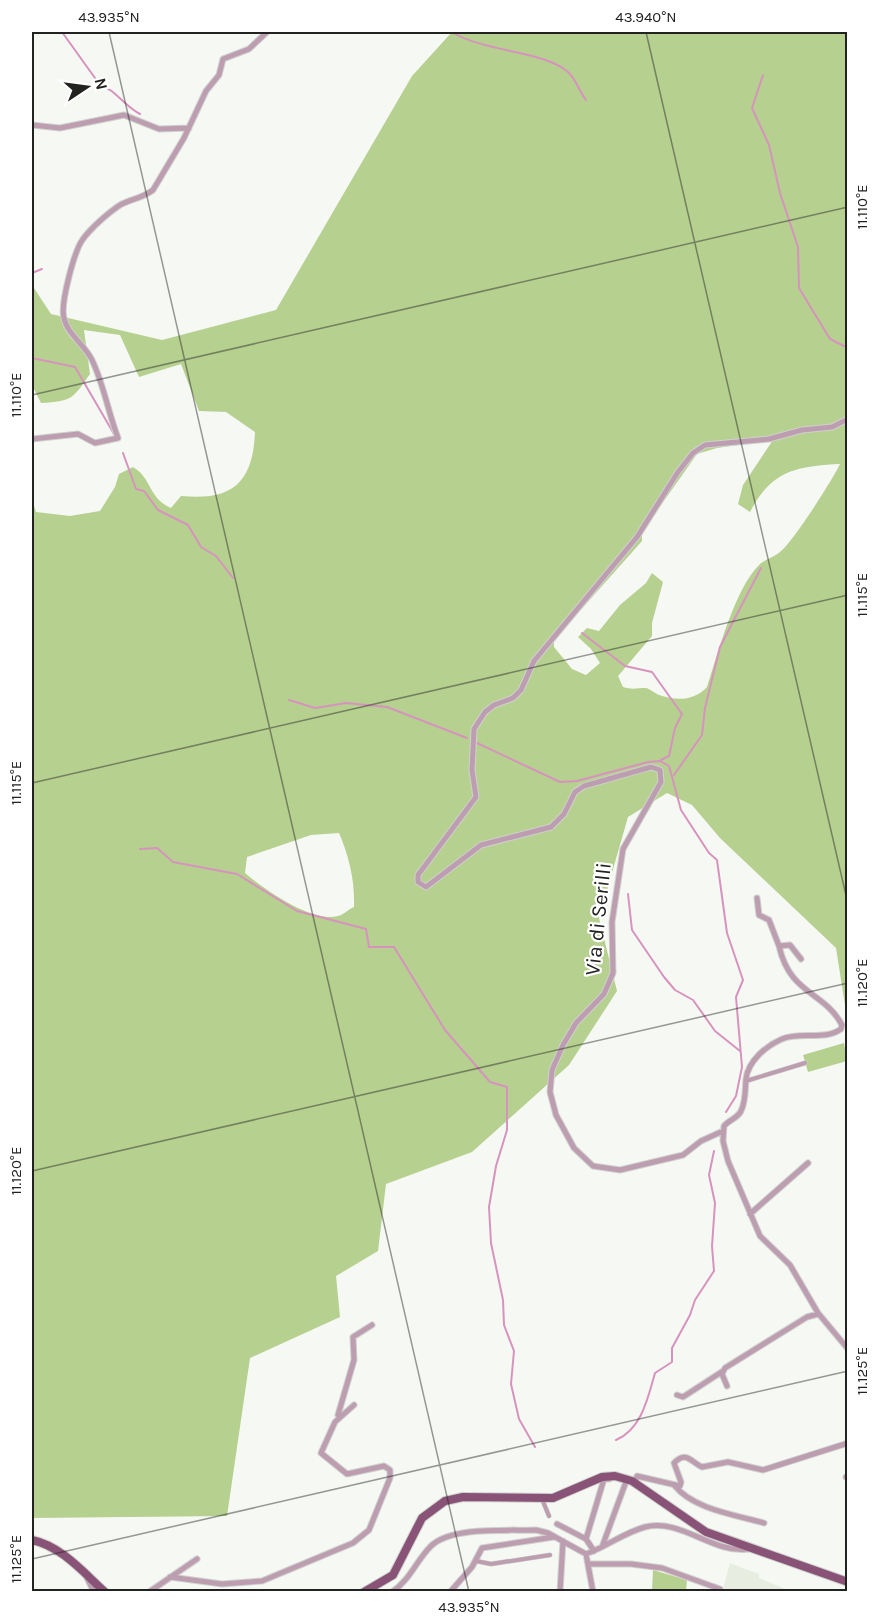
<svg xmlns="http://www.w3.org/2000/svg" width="879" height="1623" font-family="Karla,sans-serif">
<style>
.built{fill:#e8ede1}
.green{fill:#b6d090;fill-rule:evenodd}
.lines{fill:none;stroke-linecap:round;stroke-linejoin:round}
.stream{stroke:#d793be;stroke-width:2}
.pedestrian-casing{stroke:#d0d1cd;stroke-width:5}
.minor-casing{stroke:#d0d1cd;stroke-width:7}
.primary-casing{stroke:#d0d1cd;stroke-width:10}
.pedestrian{stroke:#bc9eb0;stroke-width:4}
.minor{stroke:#bc9eb0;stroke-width:5}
.primary{stroke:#885376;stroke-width:8}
.ticks{fill:none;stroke:#222221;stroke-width:1.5;stroke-opacity:0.45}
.labels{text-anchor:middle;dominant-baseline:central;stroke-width:4.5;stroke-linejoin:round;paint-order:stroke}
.street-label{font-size:21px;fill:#222221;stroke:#fff}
.neatline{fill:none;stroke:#222221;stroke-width:2}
.ticks-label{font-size:15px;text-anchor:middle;fill:#222221}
</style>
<rect width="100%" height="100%" fill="#f6f8f3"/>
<!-- built -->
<path class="built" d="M730,1563L759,1574V1578L790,1591L728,1592L723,1589Z"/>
<!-- green -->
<path class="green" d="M452,32H847V1018L836,948L720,838L692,805L667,793L628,817L599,918L617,991L569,1065L472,1152L386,1184L378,1251L336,1276L340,1317L250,1358L227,1516L32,1518V500L36,512L70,516L100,511L115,487L119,474L133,467C152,478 148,498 171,508L181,496C231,501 253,484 255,432L226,412L199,411L181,364L139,377L120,335L84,330L90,374C72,400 72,401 41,403L32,385V285L51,314L162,340L276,310L412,76ZM773,440L743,485L738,504L750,512C771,471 796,466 840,464C833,479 793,542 780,552C774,557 766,559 760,564C735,588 718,653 707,687C694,701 676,701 659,695C655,693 650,689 646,688C637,688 632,690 623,687L618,676L652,636V623L663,582L652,573L646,583L620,605L599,631L587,628L578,637L591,649L600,663L586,675L572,669L554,647V640L642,541V532L697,454L717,448ZM339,833C349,856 355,881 354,907C349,909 343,915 338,916C311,923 264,889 245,873L247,857L311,835Z
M844,1043L847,1061L808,1072L803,1055Z
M653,1570L687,1580L686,1591H652Z"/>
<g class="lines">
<!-- stream -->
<path class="stream" d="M62,32L100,85C115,89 124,106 140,114
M452,32C483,52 547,51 569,73C576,80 580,92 586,100
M763,75L752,108L769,145L780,193L798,247L799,288L830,339L848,348
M32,273L42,269
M32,358L75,367L114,434
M123,453L136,489L144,491L158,510L188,525L201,547L216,556L233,578
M582,633L625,666L652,672L682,714L675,728L669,756L661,760
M289,700L315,708L346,703L387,707L467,738
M477,743L560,782L577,781L648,762L660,761L669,766L681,810L709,853L717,860L727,933L743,980L736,997L742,1067L736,1096L726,1112
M674,775L702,735L705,708L720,647L761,568
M140,849L157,848L173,862L237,874L297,911L366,929L369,947H394L445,1030L490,1082L507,1087V1130L496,1166L489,1207L491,1243L503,1300L504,1325L514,1351L511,1384L519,1419L535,1447
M628,894L632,930L664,977L675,990L693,1000L715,1031L740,1051
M616,1440C642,1429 648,1397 655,1373L672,1362V1348L690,1315L695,1300L714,1271L712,1246L715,1203L709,1175L714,1151"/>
<!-- pedestrian casing -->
<g class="pedestrian-casing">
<path id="pedestrian" d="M746,1081L805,1063
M542,1499L549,1516
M476,1561L491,1564L550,1555"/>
</g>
<!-- minor casing -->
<g class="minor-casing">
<path id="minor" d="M32,125L60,128L124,115L159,129L189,128
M32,439L78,434L95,443L118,438C108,412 104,385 92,360C85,345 67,334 64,318C60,305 74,251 83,239C91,228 108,213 120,205C131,199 143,198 153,190L184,138L206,91L219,75L223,59L249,49L267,32
M757,898L759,915L769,920L779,946
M801,959L790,945L779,946C790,995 824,991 842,1025L841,1029C825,1041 800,1031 782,1039C766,1046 748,1061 746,1079C745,1090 746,1101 741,1111C738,1118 729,1120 724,1126L723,1141L728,1161L760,1236L790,1265L818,1313L848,1349
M723,1131L701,1141L683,1155L620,1170L593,1166L574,1148L556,1115L550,1092L552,1070L563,1045L576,1023L604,994L613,973L612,922L623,849L661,782L660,770L651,767L584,786L575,792L564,814L551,827L481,845L426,887L418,882V875L476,797L472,770L474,729L485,712L494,705L513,698L521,690L534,661L637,537L678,472L693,453L705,445L769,439L802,430L832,427L848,419
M750,1214L808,1163
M727,1386L722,1374L725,1368L807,1317L818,1314
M677,1395L683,1397L723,1371
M338,1415L354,1360L353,1337L372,1325
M846,1477H848
M635,1483L637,1476L680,1486L681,1482L674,1463C686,1450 691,1462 702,1467L728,1462L763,1470L848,1443
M675,1486C693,1509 736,1515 764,1523
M557,1524L586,1539
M602,1547L627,1479
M594,1551L586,1539L604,1479H609
M586,1554C606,1547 625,1532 645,1527C681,1518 713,1554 748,1549
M588,1564H631L662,1568L720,1589
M170,1577L222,1584L262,1581L353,1543L369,1530L390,1478V1470L384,1466L347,1474L321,1453L335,1422L354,1405
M87,1578L94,1592
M149,1592L197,1559
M392,1592C410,1580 416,1561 431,1546C451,1526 509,1531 536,1530L548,1533L586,1554L593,1592
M450,1592L472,1567L482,1548L554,1537
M560,1592L563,1541"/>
</g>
<!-- primary casing -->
<g class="primary-casing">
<path id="primary" d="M32,1540C61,1546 83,1572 105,1592
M364,1592L393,1575L422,1518L445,1501L463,1497L553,1498L602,1477L615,1476L632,1481L706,1532L848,1582"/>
</g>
<!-- pedestrian -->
<use href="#pedestrian" class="pedestrian"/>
<!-- minor -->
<use href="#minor" class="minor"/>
<!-- primary -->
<use href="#primary" class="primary"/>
</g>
<!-- ticks -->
<path class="ticks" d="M109,32L469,1592M646,32L848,904M32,395L848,207M32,783L848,595M32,1171L848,983M32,1559L848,1371"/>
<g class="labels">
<!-- street labels -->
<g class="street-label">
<text transform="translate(598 919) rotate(-84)">Via di Serilli</text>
</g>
</g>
<!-- border -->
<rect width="879" height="1623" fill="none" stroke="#ffffff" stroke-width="66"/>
<!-- north arrow -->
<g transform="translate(87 87) rotate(77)" stroke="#ffffff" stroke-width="4.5" paint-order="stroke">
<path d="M0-4.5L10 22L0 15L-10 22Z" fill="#222221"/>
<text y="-9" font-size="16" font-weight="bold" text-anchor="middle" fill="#222221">N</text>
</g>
<rect x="33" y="33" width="813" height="1557" class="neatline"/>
<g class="ticks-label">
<text x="109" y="22">43.935°N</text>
<text x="646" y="22">43.940°N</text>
<text transform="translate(862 207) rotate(-90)" y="5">11.110°E</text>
<text transform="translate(16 395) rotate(-90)" y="5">11.110°E</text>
<text transform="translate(862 595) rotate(-90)" y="5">11.115°E</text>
<text transform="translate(16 783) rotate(-90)" y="5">11.115°E</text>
<text transform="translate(862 983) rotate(-90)" y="5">11.120°E</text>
<text transform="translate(16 1171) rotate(-90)" y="5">11.120°E</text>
<text transform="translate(862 1371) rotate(-90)" y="5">11.125°E</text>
<text transform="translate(16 1559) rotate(-90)" y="5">11.125°E</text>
<text x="469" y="1612">43.935°N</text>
</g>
</svg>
